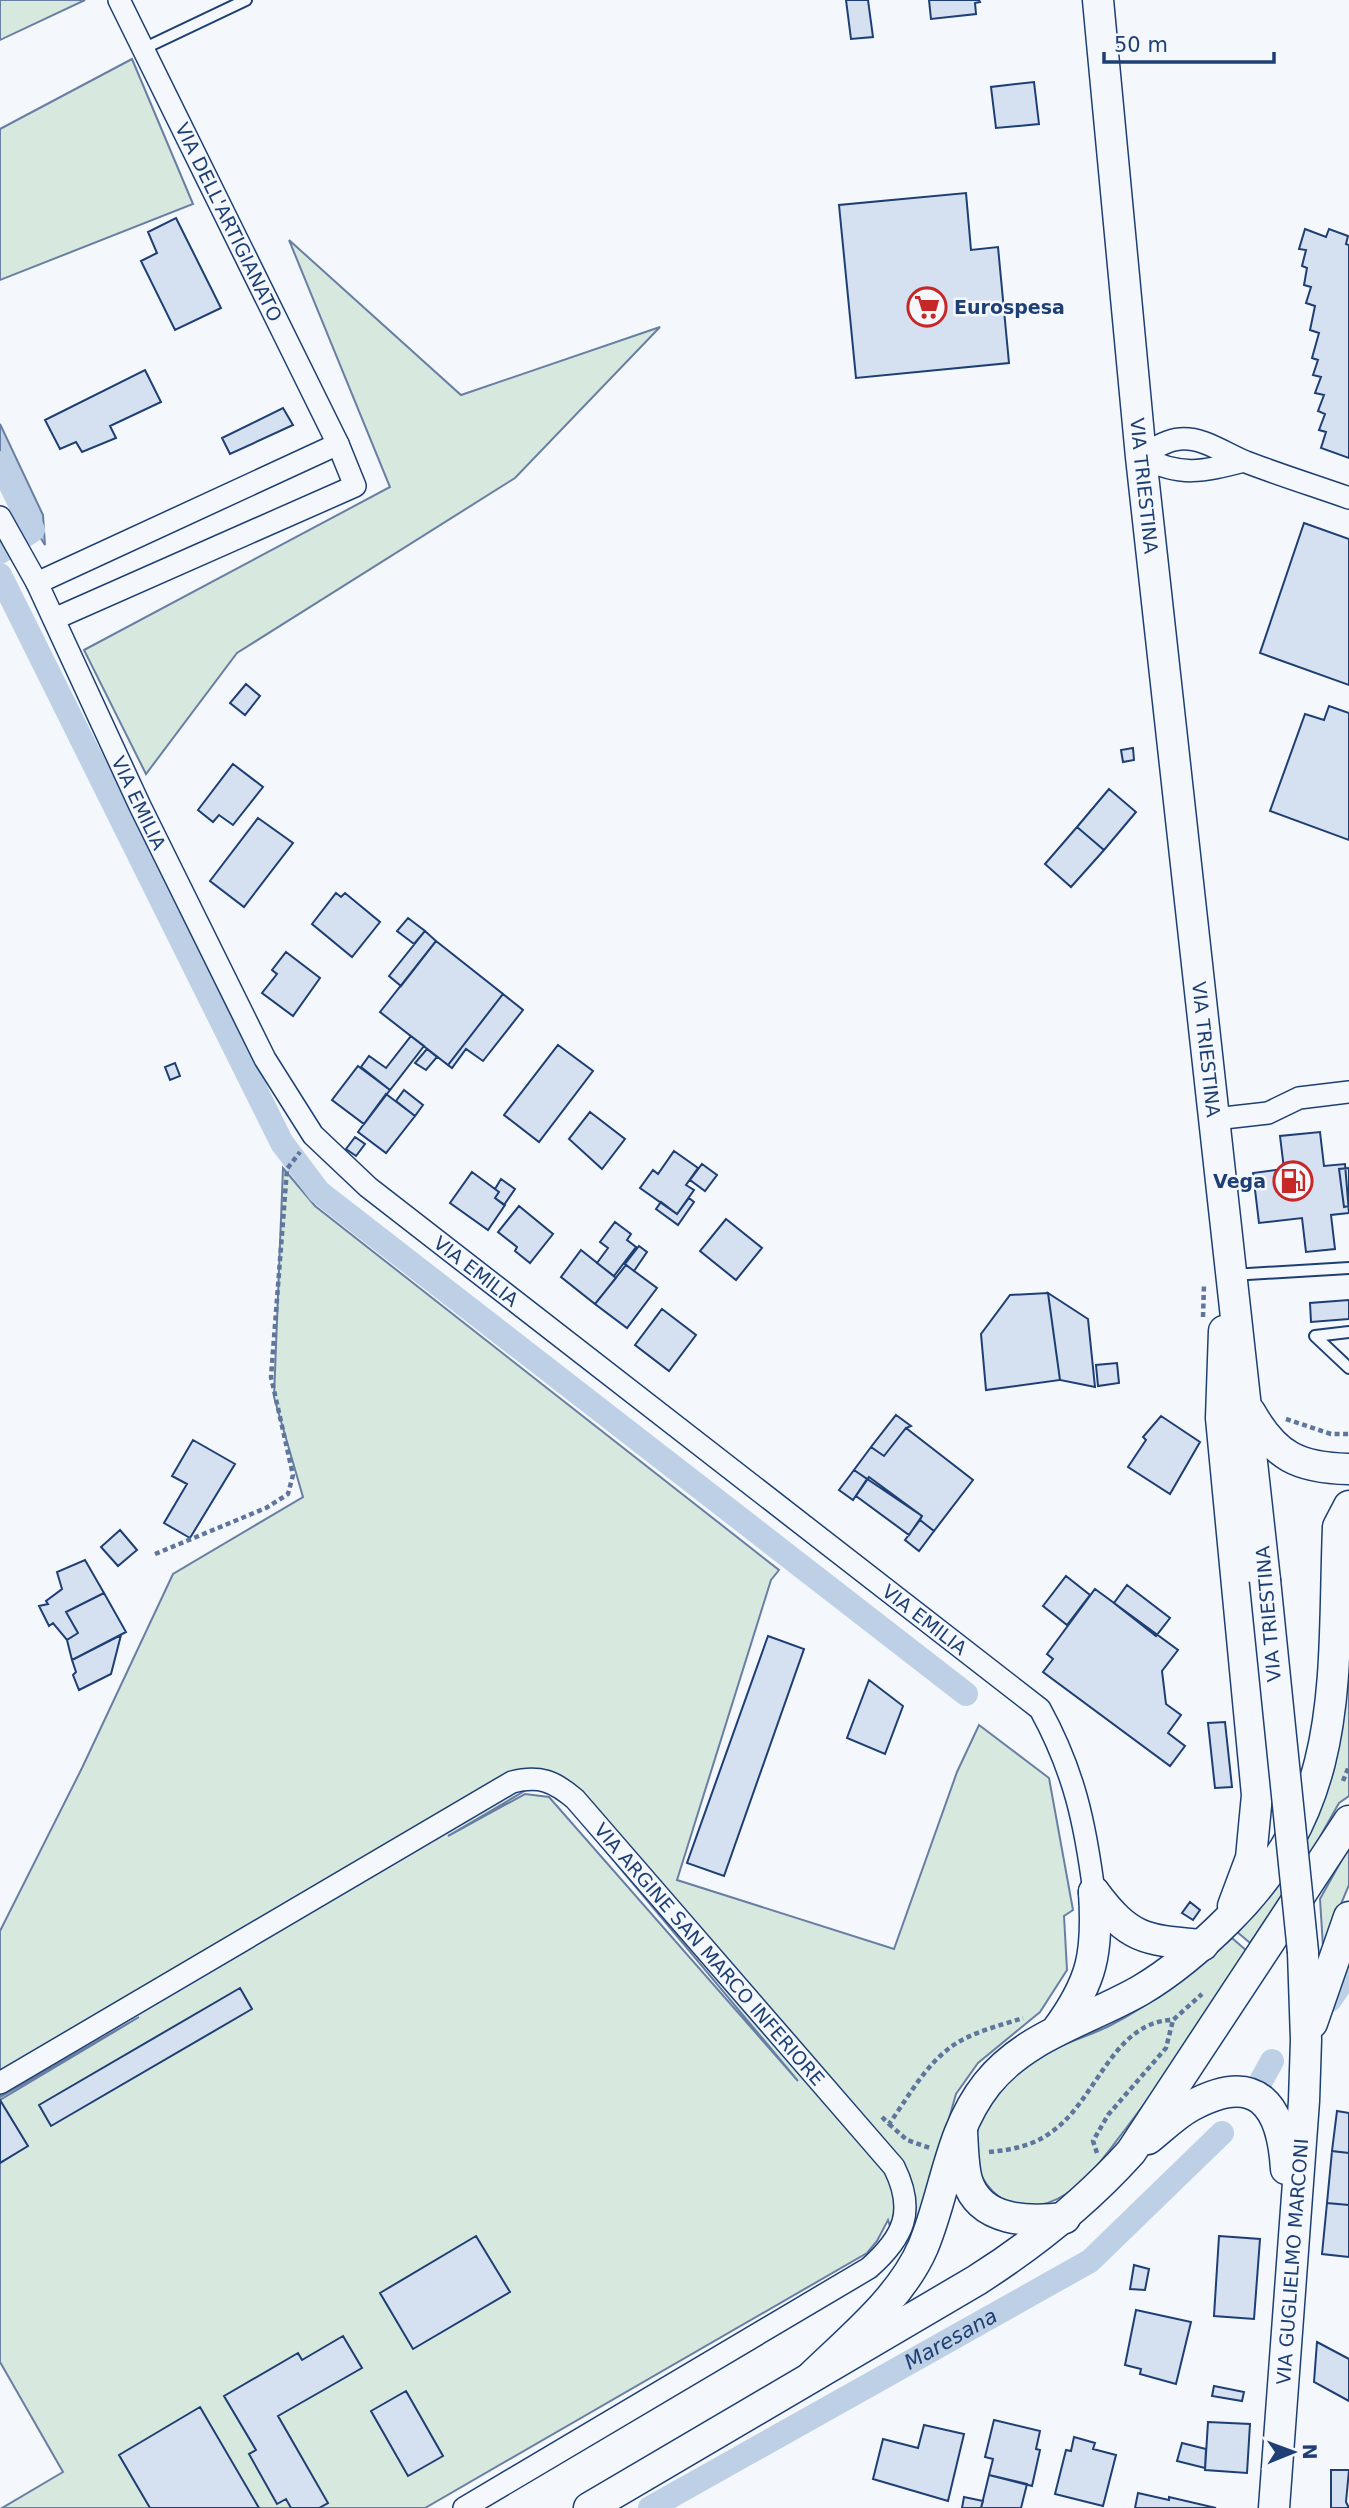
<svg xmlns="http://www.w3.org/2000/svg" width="1349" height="2508" font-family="'DejaVu Sans',sans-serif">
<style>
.green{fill:#d7e8df;stroke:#687fa3;stroke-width:2;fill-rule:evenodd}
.water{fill:#bed0e5;stroke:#687fa3;stroke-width:2}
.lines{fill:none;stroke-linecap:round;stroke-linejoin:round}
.canal{stroke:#bed0e5;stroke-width:24}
.building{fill:#d5e0f0;stroke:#1d3f73;stroke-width:2}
.lane-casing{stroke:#1d3f73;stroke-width:14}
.street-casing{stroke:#1d3f73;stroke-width:24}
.secondary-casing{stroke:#1d3f73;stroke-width:33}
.path{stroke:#5e769c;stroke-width:4.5;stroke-dasharray:5 3.5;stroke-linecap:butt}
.lane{stroke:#f4f7fb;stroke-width:10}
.street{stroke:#f4f7fb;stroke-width:21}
.secondary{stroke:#f4f7fb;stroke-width:30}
.secondary-bridge-casing{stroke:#1d3f73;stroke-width:33;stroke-linecap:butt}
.secondary-bridge{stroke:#f4f7fb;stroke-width:30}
.labels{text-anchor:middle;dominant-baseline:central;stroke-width:5;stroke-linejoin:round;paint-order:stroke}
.street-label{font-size:19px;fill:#1d3f73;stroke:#f4f7fb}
.poi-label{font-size:19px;font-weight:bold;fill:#1d3f73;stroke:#f4f7fb;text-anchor:start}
.water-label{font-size:21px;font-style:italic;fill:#1d3f73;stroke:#f4f7fb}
</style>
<rect width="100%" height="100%" fill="#f4f7fb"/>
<!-- green -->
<path class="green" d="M0,0H85L0,40Z
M132,59L193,204L0,280V129Z
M289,240L461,395L660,327L515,478L237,653L146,774L84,650L390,487Z
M283,1168L315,1206L779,1570L771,1580L677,1880L894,1949L957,1772L979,1725L1049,1778L1073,1910L1064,1916L1067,1970L1040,2012L978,2063L956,2094L929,2189L912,2234L902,2233L890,2226L888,2220L877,2241L867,2253L425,2508H2L63,2472L0,2362V2100L139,2017L0,2097V1931L82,1768L173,1574L303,1497L274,1397ZM528,1789H554L798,2081L549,1797L525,1794L448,1836Z
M1349,1520V1796L1339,1803L1316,1844L1250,1943L1236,1931L1275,1890L1306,1839L1326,1790Z
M1349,1847V1885L1323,1947L1320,1899Z
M1232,1938L1248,1952C1209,2011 1170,2071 1127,2127C1109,2150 1091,2178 1066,2194C1009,2231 957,2176 981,2118C988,2100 1003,2084 1016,2071C1037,2051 1084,2039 1111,2025C1156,2002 1194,1970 1232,1938Z"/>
<!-- water -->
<path class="water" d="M0,424L43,515L45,545L40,537L34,542L0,468Z"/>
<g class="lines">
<!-- canal -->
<g class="canal">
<path d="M0,463L33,530L0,552"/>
<path d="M0,575L282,1143L319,1192L966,1694"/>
<path d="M1330,2000L1349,1972"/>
<path d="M1261,2081L1272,2061"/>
<path id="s1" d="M650,2508L1090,2261L1222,2133"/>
</g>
</g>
<!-- building -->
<path class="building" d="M846,0H868L873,37L851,39Z
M929,0H979L980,2L975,3L976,14L931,19Z
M1034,82L1039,124L996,128L991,87Z
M966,193L971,250L998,247L1009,363L856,378L839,205Z
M176,218L221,308L175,330L141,261L157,253L148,232Z
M1305,229L1326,237L1329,229L1348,236L1346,244L1349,245V458L1321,448L1326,432L1319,430L1325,414L1318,411L1324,395L1315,393L1321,377L1313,375L1318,360L1312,358L1319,333L1310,330L1315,306L1306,303L1311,287L1304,285L1307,268L1302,266L1306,250L1299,249Z
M145,370L161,402L110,426L116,438L82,452L76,442L60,449L45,420Z
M283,408L293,425L230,454L222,438Z
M1304,523L1349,539V685L1260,653Z
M246,684L260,696L245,715L230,703Z
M1329,706L1349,713V840L1270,811L1305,714L1324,720Z
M1133,748L1134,760L1123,762L1121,750Z
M233,764L263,787L233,825L219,815L213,822L198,810Z
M1109,789L1136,812L1104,850L1077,827Z
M258,818L293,843L244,907L210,881Z
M1077,827L1104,850L1071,887L1045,864Z
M336,893L341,897L345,893L380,922L352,957L312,924Z
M408,918L425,931L414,944L397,931Z
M425,931L436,941L401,986L389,976Z
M436,941L503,994L448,1065L380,1012Z
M286,952L320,978L293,1016L262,993L277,974L272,970Z
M503,994L523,1010L483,1061L466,1049L452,1068L448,1065Z
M411,1036L424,1046L390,1090L361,1067L369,1056L386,1068Z
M558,1045L593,1071L539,1142L504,1115Z
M427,1049L437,1057L426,1070L415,1063Z
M175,1063L180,1076L170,1080L165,1067Z
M358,1066L390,1090L364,1124L332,1100Z
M404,1090L423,1105L415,1116L396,1101Z
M386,1094L415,1116L386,1153L358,1132Z
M590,1112L625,1139L602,1169L569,1139Z
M1320,1132L1324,1166L1345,1164L1349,1213L1331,1215L1335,1249L1306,1252L1302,1218L1259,1223L1253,1173L1284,1169L1280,1136Z
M355,1137L365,1144L356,1156L346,1149Z
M674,1151L698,1168L686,1185L694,1190L677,1214L640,1188L653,1170L658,1174Z
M702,1164L717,1175L705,1191L690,1180Z
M1349,1168V1206L1344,1207L1339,1169Z
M472,1172L499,1192L495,1198L505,1205L488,1230L450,1203Z
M501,1179L515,1189L504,1205L495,1198L499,1192L495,1189Z
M689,1198L694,1202L678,1225L656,1209L661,1202L677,1214Z
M519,1206L553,1234L530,1263L515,1251L517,1247L498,1232Z
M726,1219L762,1248L736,1280L700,1251Z
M615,1222L631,1234L627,1240L636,1247L614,1276L597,1263L608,1248L600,1242Z
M639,1246L647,1252L634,1271L625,1264Z
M581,1250L616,1278L595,1304L561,1277Z
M626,1265L657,1288L627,1328L595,1304Z
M1048,1293L1088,1319L1095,1387L1060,1380Z
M1048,1293L1060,1380L986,1390L981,1334L1010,1295Z
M1349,1300V1319L1311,1322L1310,1303Z
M662,1309L696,1335L669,1371L635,1345Z
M1117,1363L1119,1383L1098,1386L1096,1365Z
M896,1415L911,1426L906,1428L884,1456L871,1447Z
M1161,1416L1200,1442L1170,1494L1128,1467L1146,1440L1143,1437Z
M906,1428L973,1480L934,1531L920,1520L922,1516L854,1470L871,1447L884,1456Z
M193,1440L235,1464L190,1538L164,1523L187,1484L172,1476Z
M854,1470L867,1479L853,1500L839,1490Z
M869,1477L922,1516L909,1535L856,1496Z
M920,1520L934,1531L919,1551L905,1540Z
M120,1530L137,1550L118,1566L101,1547Z
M85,1560L104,1593L66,1612L78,1633L67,1640L53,1623L49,1626L39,1606L48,1604L46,1601L62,1589L57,1572Z
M1066,1576L1090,1595L1067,1625L1043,1606Z
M1127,1585L1170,1618L1156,1636L1114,1603Z
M1095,1589L1178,1650L1162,1671L1166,1704L1181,1715L1168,1733L1185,1746L1170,1766L1043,1672L1053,1659L1047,1654Z
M104,1593L126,1632L72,1660L67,1640L78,1633L66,1612Z
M121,1635L111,1674L79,1690L73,1675L76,1672L72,1660Z
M768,1636L804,1649L724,1876L687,1863Z
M869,1680L903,1706L885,1754L847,1738Z
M1225,1722L1232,1787L1215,1788L1208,1723Z
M1190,1902L1200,1910L1193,1920L1182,1913Z
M240,1988L252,2009L51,2126L39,2105Z
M0,2100L28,2146L0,2163Z
M1337,2111L1349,2113V2153L1332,2151Z
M1332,2151L1349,2153V2205L1327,2203Z
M1327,2203L1349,2205V2257L1322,2254Z
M476,2236L510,2292L413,2349L380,2293Z
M1219,2236L1260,2239L1254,2319L1214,2316Z
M1134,2265L1149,2269L1145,2290L1130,2289Z
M1136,2310L1191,2322L1176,2384L1140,2374L1141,2369L1125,2365Z
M343,2336L362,2368L278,2416L328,2503L319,2508H291L286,2499L277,2504L249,2454L256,2450L224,2396L298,2353L302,2360Z
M1317,2342L1349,2359V2401L1314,2382Z
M1214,2386L1244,2392L1242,2401L1212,2396Z
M406,2391L443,2456L408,2476L371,2411Z
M200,2407L259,2508H150L119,2455Z
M994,2420L1040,2431L1036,2449L1040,2450L1032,2486L989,2475L993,2459L985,2457Z
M1208,2422L1250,2424L1247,2473L1205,2470Z
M924,2425L964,2434L948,2501L873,2479L883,2439L918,2448Z
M1074,2437L1095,2443L1093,2449L1116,2455L1103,2506L1055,2494L1066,2450L1071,2451Z
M1182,2443L1206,2449L1205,2468L1177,2461Z
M1331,2470H1349L1346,2502L1349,2508H1331Z
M989,2475L1027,2484L1021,2508H981Z
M1138,2493L1169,2500V2497L1216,2508H1135Z
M964,2497L983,2501L981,2508H962Z"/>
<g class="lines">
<!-- lane casing -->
<g class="lane-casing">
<path id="lane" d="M145,48L246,0
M1232,1275L1349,1268
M1349,1332L1315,1336L1349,1368"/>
</g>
<!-- street casing -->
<g class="street-casing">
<g id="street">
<path d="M1244,461C1202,472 1181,477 1141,457C1152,449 1166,440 1180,439C1204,437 1225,454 1246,462C1280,475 1315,486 1349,498"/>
<path id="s2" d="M0,517L37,583L140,806L265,1059L313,1135L368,1187L1040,1709C1074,1771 1085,1822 1094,1892"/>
<path d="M37,583L338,444"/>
<path d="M54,619L355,486L338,444L119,0"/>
<path d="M1215,1119L1268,1113L1299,1098L1349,1092"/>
<path id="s3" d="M0,2083L512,1782C539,1775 554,1781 575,1799L894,2167C916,2211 904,2237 869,2268L464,2508"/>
</g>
</g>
<!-- secondary casing -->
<g class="secondary-casing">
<g id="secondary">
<path id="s4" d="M1098,0L1141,457L1265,1580"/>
<path d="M1224,1331L1221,1418L1257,1795L1251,1858L1233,1906"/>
<path d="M1250,1412C1275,1456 1298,1468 1349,1469"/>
<path d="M1094,1892C1130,1940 1145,1940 1203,1945"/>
<path d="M1312,2023L1349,1917"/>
<path d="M1056,2031C1093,1981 1098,1953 1094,1892"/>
<path d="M962,2132C963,2147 963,2166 967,2180C980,2223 1030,2222 1065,2218"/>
<path d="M1148,2139C1162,2128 1176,2114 1191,2106C1257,2070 1282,2105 1286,2169"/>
<path d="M812,2376C851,2338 901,2298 923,2247C946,2192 949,2132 987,2084C1026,2035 1089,2020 1141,1990C1173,1971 1202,1946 1228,1920C1347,1802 1332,1681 1338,1527L1349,1506"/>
<path d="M589,2508L977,2280C1035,2243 1085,2203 1131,2152L1349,1821"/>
<path id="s5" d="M1274,2508L1304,2101L1306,2040L1303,1952"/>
</g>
</g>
<!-- path -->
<path class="path" d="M1203,1317L1204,1284
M1286,1419L1331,1434H1349
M155,1554L266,1508L288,1494L293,1475L271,1377L287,1169L300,1152
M1343,1781L1349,1766
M882,2117L889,2124C907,2099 923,2069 947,2050C967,2033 999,2026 1023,2018
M889,2124L907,2140L930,2148
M989,2152C1011,2150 1032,2146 1050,2133C1096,2103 1112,2021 1173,2020L1202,1994
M1097,2153L1093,2141L1108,2115L1166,2048L1173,2020"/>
<!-- lane -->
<use href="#lane" class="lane"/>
<!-- street -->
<use href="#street" class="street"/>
<!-- secondary -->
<use href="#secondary" class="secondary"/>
<!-- secondary-bridge casing -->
<g class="secondary-bridge-casing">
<path id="secondary-bridge" d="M1265,1580L1303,1952"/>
</g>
<!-- secondary-bridge -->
<use href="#secondary-bridge" class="secondary-bridge"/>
</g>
<!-- icons -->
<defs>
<g id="supermarket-ring" transform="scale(2.0125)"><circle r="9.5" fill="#f4f7fb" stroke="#c62828" stroke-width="1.5"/><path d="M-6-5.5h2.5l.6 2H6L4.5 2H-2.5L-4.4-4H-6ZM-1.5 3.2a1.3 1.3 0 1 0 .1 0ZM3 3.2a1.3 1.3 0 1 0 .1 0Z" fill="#c62828"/></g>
<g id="fuel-ring" transform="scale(2.0125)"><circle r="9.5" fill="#f4f7fb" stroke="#c62828" stroke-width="1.5"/><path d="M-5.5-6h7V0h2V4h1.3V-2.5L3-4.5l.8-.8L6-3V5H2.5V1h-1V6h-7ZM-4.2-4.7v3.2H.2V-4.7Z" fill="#c62828"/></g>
</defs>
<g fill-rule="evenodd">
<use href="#supermarket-ring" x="927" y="307"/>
<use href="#fuel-ring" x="1293" y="1181"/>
</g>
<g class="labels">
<!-- street labels -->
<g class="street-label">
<text transform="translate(229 222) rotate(64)">VIA DELL'ARTIGIANATO</text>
<text stroke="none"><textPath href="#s4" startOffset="488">VIA TRIESTINA</textPath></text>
<text stroke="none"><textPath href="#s2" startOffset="318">VIA EMILIA</textPath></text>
<text stroke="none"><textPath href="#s4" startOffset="1055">VIA TRIESTINA</textPath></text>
<text stroke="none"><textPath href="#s2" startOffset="906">VIA EMILIA</textPath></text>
<text transform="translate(1268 1614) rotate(-95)">VIA TRIESTINA</text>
<text stroke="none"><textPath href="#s2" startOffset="1474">VIA EMILIA</textPath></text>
<text stroke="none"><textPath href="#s3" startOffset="868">VIA ARGINE SAN MARCO INFERIORE</textPath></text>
<text stroke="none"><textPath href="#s5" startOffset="247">VIA GUGLIELMO MARCONI</textPath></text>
</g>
<!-- poi labels -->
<g class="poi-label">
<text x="954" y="307">Eurospesa</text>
<text x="1266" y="1181" text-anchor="end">Vega</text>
</g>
<!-- water labels -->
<g class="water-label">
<text stroke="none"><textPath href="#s1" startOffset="345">Maresana</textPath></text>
</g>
</g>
<!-- north arrow -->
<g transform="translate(1293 2452) rotate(89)" stroke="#f4f7fb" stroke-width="5" paint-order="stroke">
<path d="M0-5L12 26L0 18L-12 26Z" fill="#1d3f73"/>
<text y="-10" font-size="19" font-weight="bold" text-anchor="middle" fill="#1d3f73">N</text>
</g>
<!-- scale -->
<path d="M1104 52v10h170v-10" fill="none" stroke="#1d3f73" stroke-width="3.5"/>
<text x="1114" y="52" font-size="21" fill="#1d3f73" stroke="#f4f7fb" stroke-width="5" paint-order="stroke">50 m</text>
</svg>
